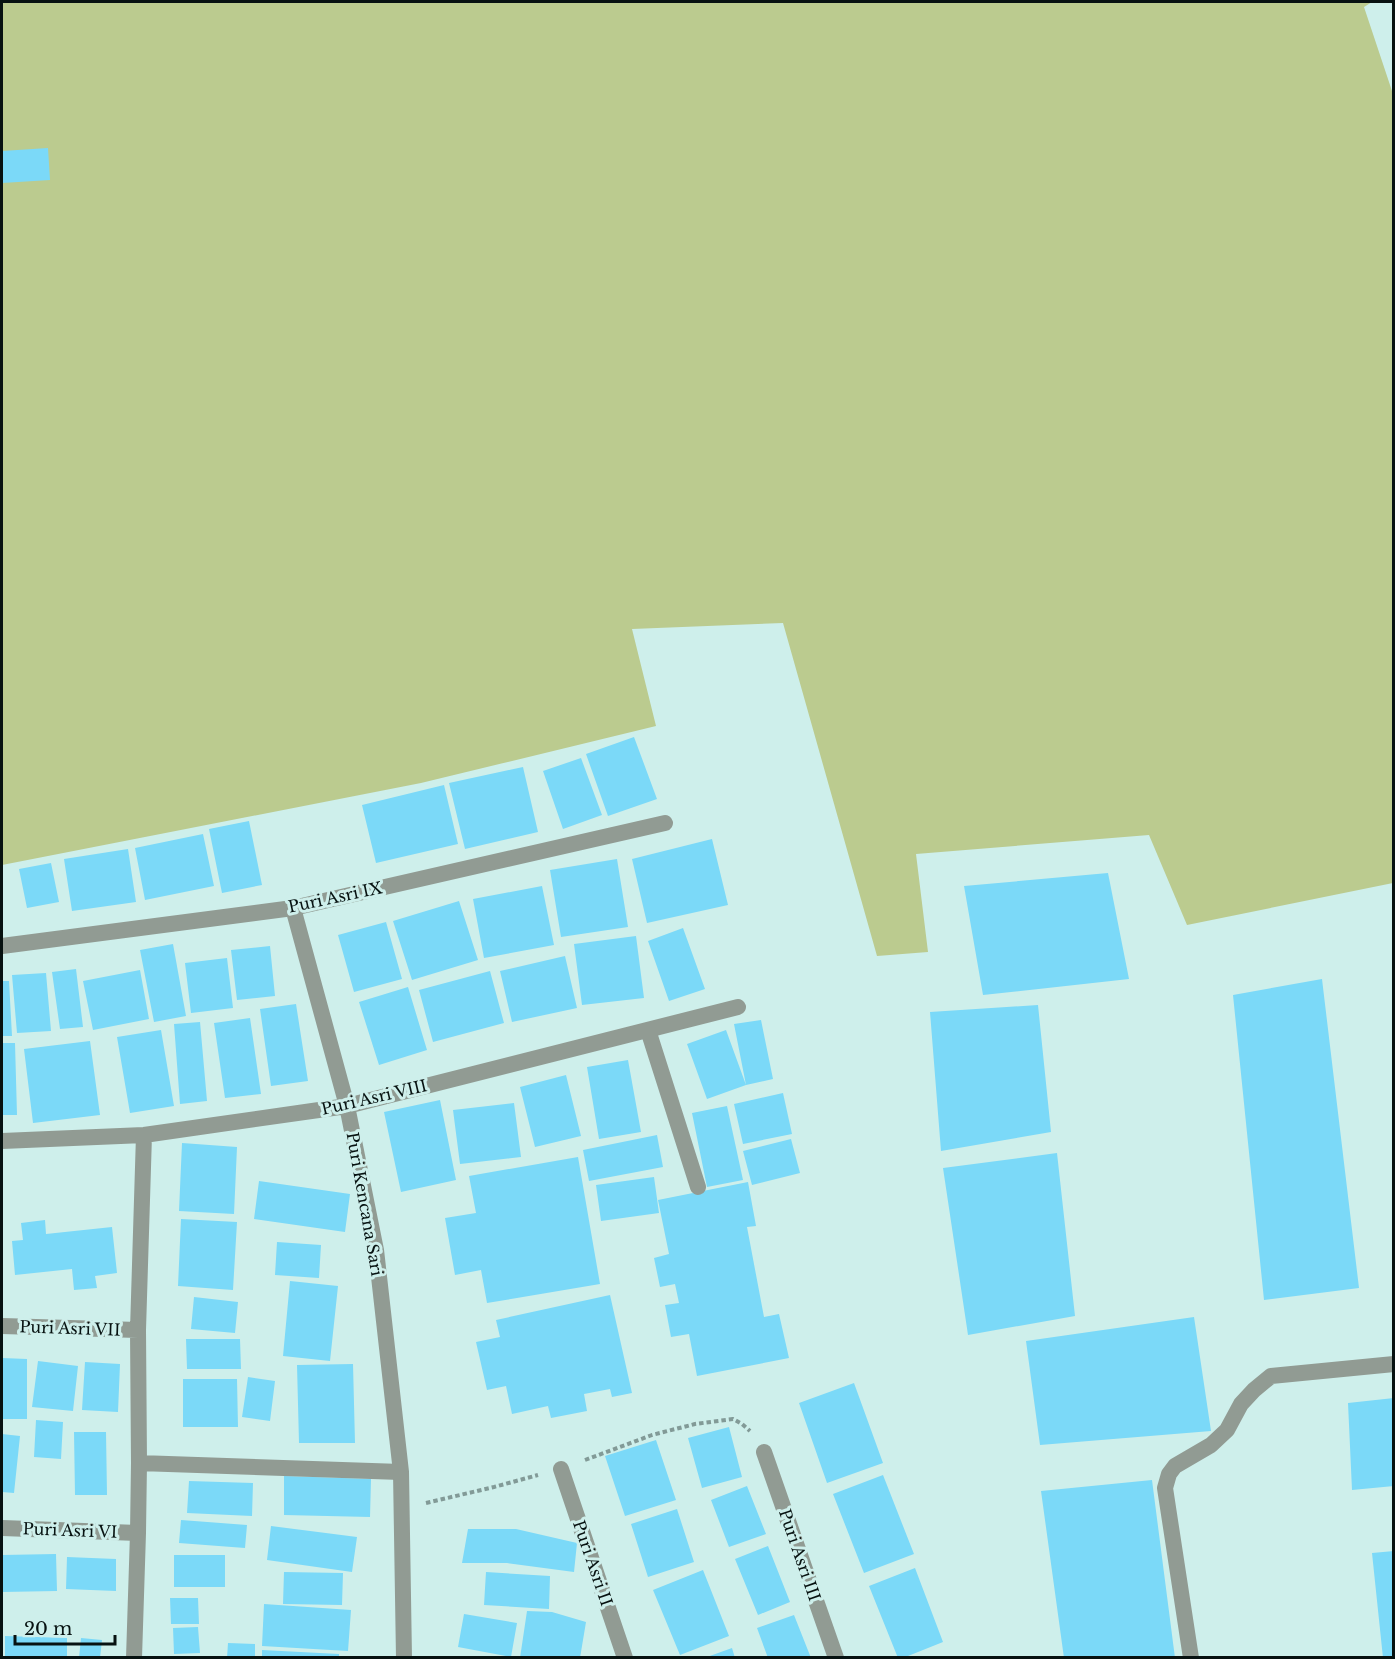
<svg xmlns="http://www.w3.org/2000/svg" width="1395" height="1659" font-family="'Libre Baskerville',serif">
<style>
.green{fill:#bbcb8f}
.building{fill:#7bd9f8}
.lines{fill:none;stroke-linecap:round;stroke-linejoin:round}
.path{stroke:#829a97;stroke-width:4;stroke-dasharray:4.5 3;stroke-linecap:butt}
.minor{stroke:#919b93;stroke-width:16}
.labels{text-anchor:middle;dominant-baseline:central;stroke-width:6;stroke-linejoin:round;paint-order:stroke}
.street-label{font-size:16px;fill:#071211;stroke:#ceefeb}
</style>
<rect width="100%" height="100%" fill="#ceefeb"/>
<!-- green -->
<path class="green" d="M2,2H1372L1364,7L1394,97L1393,883L1187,925L1149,835L916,854L928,952L877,956L783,623L632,629L656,726L421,783L2,865Z"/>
<!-- building -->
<path class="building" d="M48,148L50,180L2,183V151Z
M634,737L657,799L608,816L586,754Z
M581,758L602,815L563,829L543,771Z
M523,767L538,832L465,849L449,783Z
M444,785L458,844L376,863L362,805Z
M249,821L262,885L222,893L209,829Z
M203,834L214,886L145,900L135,848Z
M712,839L728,905L647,923L632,859Z
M128,849L136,902L72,911L64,859Z
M617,859L628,927L561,937L550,870Z
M51,863L59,902L27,908L19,869Z
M1108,873L1129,979L983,995L964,886Z
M542,886L554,945L484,958L473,899Z
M459,901L478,960L412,980L393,921Z
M386,922L402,979L354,992L338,935Z
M683,928L705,989L669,1001L648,941Z
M636,936L644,998L582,1005L574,944Z
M173,944L186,1016L154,1022L140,950Z
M270,946L275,996L237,1000L231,950Z
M565,956L577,1008L512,1022L500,971Z
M227,958L233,1008L191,1013L185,963Z
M76,969L83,1027L60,1029L52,972Z
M140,970L149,1019L93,1030L83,981Z
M490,971L504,1023L433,1042L419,990Z
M46,973L51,1031L17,1033L12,975Z
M1322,979L1359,1288L1264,1300L1233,995Z
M2,981H9L12,1036H2Z
M408,987L427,1050L379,1065L359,1002Z
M296,1004L308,1081L271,1086L260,1009Z
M1038,1005L1051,1132L941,1151L930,1012Z
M250,1018L261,1094L225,1098L214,1023Z
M761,1020L773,1079L746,1085L707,1099L687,1044L726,1030L746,1085L734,1024Z
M200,1022L207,1101L180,1104L174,1024Z
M161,1030L174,1106L130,1113L117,1037Z
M90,1041L100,1115L33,1123L24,1049Z
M2,1043H15L17,1115H2Z
M628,1060L641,1132L599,1139L587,1067Z
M566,1075L581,1136L535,1147L520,1087Z
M783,1093L792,1134L743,1144L734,1104Z
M440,1100L456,1180L401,1192L384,1112Z
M514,1103L521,1157L460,1164L453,1110Z
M727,1106L743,1180L707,1187L692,1113Z
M657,1135L663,1167L589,1181L583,1150Z
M791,1139L800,1173L752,1185L743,1151Z
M182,1143L237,1147L234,1214L179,1211Z
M1057,1153L1075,1316L968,1335L943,1168Z
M578,1157L600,1284L487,1303L481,1270L455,1275L445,1218L476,1213L469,1176Z
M654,1177L659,1213L601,1221L596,1185Z
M259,1181L350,1194L345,1232L254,1219Z
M748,1182L756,1226L747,1227L764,1317L779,1314L789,1358L697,1376L689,1334L671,1337L665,1305L679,1303L675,1284L660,1287L654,1258L669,1254L658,1200Z
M181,1219L237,1222L233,1290L178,1286Z
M45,1220L46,1234L112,1227L117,1273L95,1276L97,1288L74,1290L72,1269L15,1275L12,1241L23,1240L21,1223Z
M277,1242L321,1245L319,1278L275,1275Z
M290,1281L338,1286L330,1361L283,1356Z
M610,1295L632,1393L612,1397L610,1389L584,1394L587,1411L551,1418L548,1406L512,1414L506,1386L487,1390L476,1342L500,1337L496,1320Z
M194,1297L238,1302L235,1333L191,1329Z
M1194,1317L1211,1431L1040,1445L1026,1341Z
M186,1339H240L241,1369H187Z
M2,1358L27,1359V1419H2Z
M38,1361L78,1366L73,1411L32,1407Z
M85,1362L120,1364L118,1412L82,1410Z
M353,1364L355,1443H299L297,1365Z
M248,1377L275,1381L270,1421L242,1417Z
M183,1379H237L238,1427H183Z
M854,1383L883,1463L827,1483L799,1403Z
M1394,1398V1486L1352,1490L1348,1403Z
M36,1420L63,1422L61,1459L34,1457Z
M729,1427L742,1477L702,1488L688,1438Z
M74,1432H106L107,1495H75Z
M2,1434L20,1436L14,1493L2,1492Z
M656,1440L676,1500L625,1516L605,1456Z
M883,1475L914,1554L864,1573L833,1494Z
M284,1476L371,1479L370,1517L284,1515Z
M1152,1480L1175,1658H1064L1041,1491Z
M189,1481L253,1483L252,1516L187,1513Z
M747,1486L766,1534L729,1547L711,1500Z
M677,1509L694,1562L648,1577L631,1524Z
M181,1520L247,1525L245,1548L179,1543Z
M271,1526L357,1537L352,1572L267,1560Z
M468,1529H516L577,1543L574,1572L507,1563H462Z
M768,1546L790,1602L758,1615L735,1559Z
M1394,1551V1658H1383L1372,1553Z
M56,1554L57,1591L2,1592V1555Z
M174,1555H225V1587H174Z
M67,1557L116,1559V1591L66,1589Z
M915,1568L943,1642L903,1658H898L869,1586Z
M703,1570L729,1636L680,1655L653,1590Z
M284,1572L343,1573L342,1605L283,1604Z
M486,1572L550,1576L549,1609L484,1605Z
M170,1598H198L199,1624H171Z
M264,1604L351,1610L348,1651L262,1646Z
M527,1611L552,1612L586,1622L580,1658L547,1656L520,1658Z
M464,1614L517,1623L511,1657L458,1647Z
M794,1615L811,1658H768L757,1628Z
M198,1627L200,1653L174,1654L173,1628Z
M5,1636L67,1638V1658H5Z
M81,1638L102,1640L100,1658H79Z
M228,1643L255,1644V1658H227Z
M732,1648L735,1658H707V1657Z
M262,1650L339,1654V1658H262Z"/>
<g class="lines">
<!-- path -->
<path class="path" d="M585,1460L652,1435L695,1424L733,1419L742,1424L750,1431
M426,1503L494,1487L538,1475"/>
<!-- minor -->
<path class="minor" d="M293,908L347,1106L376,1250L401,1472L404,1658
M2,946L293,908L665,823
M648,1030L698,1187
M2,1141L144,1135L347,1106L738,1007
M2,1326L138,1330
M764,1452L836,1658
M139,1463L401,1472
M561,1469L625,1658
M2,1528L138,1533
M134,1658L138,1533L139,1463L138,1330L144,1135
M1191,1658L1165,1488L1169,1474L1175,1466L1211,1445L1227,1430L1241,1404L1254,1390L1271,1376L1394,1364"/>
</g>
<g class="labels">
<!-- street labels -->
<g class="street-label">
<text transform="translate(335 897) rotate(-12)">Puri Asri IX</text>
<text transform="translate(374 1097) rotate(-13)">Puri Asri VIII</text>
<text transform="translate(365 1204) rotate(80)">Puri Kencana Sari</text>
<text transform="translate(70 1328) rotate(2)">Puri Asri VII</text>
<text transform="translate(70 1530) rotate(2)">Puri Asri VI</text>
<text transform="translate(800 1555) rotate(71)">Puri Asri III</text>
<text transform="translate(593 1563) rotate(71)">Puri Asri II</text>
</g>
</g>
<!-- border -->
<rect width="1395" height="1659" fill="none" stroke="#071211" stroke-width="6"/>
<!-- scale -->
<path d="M15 1635v9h100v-9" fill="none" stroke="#071211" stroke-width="3"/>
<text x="24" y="1635" font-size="18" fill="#071211" stroke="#ceefeb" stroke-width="4.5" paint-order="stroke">20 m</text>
</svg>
